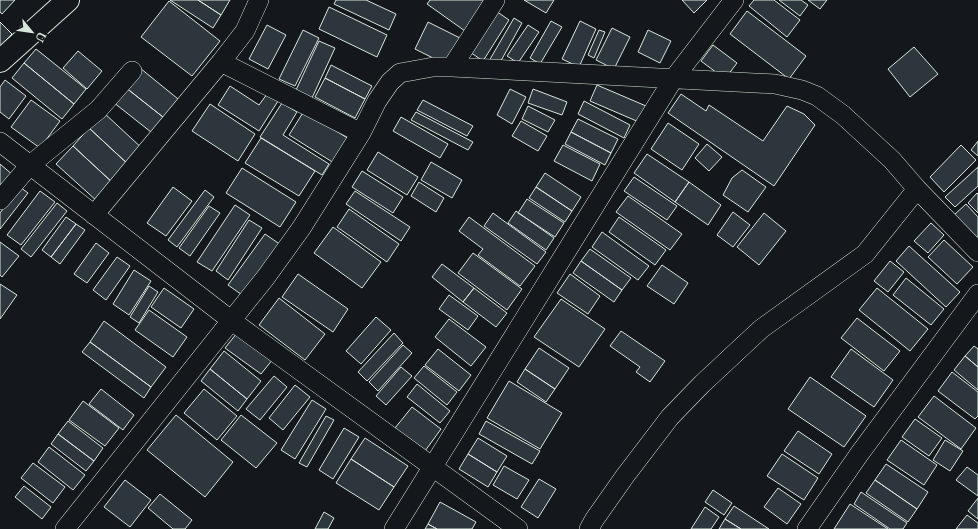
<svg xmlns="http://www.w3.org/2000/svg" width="978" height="529" font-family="'Libre Baskerville',serif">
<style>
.building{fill:#2c363c;stroke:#d8e6dc}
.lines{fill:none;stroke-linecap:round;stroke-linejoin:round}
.minor-casing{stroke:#d8e6dc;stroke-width:20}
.secondary-casing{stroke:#d8e6dc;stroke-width:24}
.minor{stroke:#14181c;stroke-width:19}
.secondary{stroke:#14181c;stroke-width:22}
</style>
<rect width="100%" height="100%" fill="#14181c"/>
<!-- building -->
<path class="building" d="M0,0H15L2,14L0,12Z
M170,0H198L221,15L213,28Z
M198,0H230L221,15Z
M336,0H366L396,14L389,30L334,4Z
M430,0H487L465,31L427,4Z
M524,0H554L546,13Z
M682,0H707L694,13Z
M754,0H774L800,20L787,37L749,6Z
M779,0H801L808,5L800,16Z
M808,0H827L820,9Z
M169,1L220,41L192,76L141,37Z
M329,7L387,35L377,57L319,29Z
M493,9L509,20L483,61L467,50Z
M747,11L806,56L789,79L730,34Z
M514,18L522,23L498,66L489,61Z
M551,21L562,27L540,64L530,58Z
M580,21L596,29L579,67L562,59Z
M0,22L12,34L0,46Z
M428,22L460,38L447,65L415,49Z
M267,25L286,35L268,69L249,59Z
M528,25L539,32L518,63L507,56Z
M612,28L630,37L614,69L596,60Z
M303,30L319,38L295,86L279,79Z
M599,30L605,32L594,58L588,55Z
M648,30L671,41L660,63L638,52Z
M319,41L335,48L312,98L296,90Z
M713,45L737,63L725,79L701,61Z
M914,47L938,74L910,97L888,69Z
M36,49L86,89L74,104L24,63Z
M78,51L102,71L87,89L63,68Z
M24,63L74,104L62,119L12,78Z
M331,65L372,86L365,99L325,78Z
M140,68L183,103L168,121L125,87Z
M325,78L365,99L355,118L315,97Z
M5,80L26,96L9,119L0,112V87Z
M597,85L646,106L639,122L590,101Z
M230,86L259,105L267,94L278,101L259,131L218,105Z
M125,87L168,121L156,136L113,102Z
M510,89L526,97L512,124L497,115Z
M533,89L567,102L562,115L528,103Z
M681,94L706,111L709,105L763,141L787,106L804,114L815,125L774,186L668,113Z
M31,100L60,121L40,148L11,127Z
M423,100L473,126L467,136L417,110Z
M584,101L630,125L624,138L578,114Z
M282,103L297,112L283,135L329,164L322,175L260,137Z
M210,104L255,134L238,161L192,131Z
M528,106L555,120L548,132L522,119Z
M304,111L349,139L334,163L289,135Z
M416,112L473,142L468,150L411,120Z
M104,113L145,151L130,166L89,128Z
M401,117L448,144L440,158L393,131Z
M578,119L618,139L611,153L571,132Z
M521,121L547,136L538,151L512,136Z
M668,123L699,144L682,170L651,149Z
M89,128L130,166L114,184L73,146Z
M571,132L611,153L605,165L565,144Z
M261,138L315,171L299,196L245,163Z
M978,141V156L971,150Z
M707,144L722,157L709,171L695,158Z
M563,145L600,164L592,181L554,161Z
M961,145L976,160L944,192L930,177Z
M73,146L114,184L98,202L56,164Z
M378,152L418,177L407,195L367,170Z
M647,154L689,182L675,202L634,173Z
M431,162L462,180L452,198L421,180Z
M0,164L13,175L0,189Z
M978,167V186L955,207L945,197Z
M242,168L296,202L280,227L226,193Z
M742,170L766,187L748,212L723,195L732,178Z
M362,171L403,197L393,213L352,187Z
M545,173L581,197L572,211L536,187Z
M634,177L677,206L667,220L624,191Z
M419,182L444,198L436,212L411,196Z
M689,182L721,205L708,225L675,202Z
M20,187L28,193L0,229V213Z
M173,187L192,201L166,236L147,223Z
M536,187L572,211L565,222L529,198Z
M205,190L214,197L177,247L168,240Z
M40,191L55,202L21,245L7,235Z
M355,191L410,227L401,241L346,204Z
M977,193L978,194V213L968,203Z
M628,196L682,234L670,250L616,212Z
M527,199L564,223L555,237L518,213Z
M57,203L67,211L31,257L21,249Z
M966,204L978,217V239L954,215Z
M235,205L250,215L212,271L197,262Z
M209,206L220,213L190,256L179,248Z
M349,209L399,244L387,262L337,227Z
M516,211L554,238L546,250L508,223Z
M733,212L750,225L733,247L717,235Z
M493,213L546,252L537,264L484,226Z
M764,213L786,231L759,265L737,247Z
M66,217L76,224L51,257L42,250Z
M469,217L535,266L520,286L478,255L483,249L459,231Z
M619,217L666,250L655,265L609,232Z
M249,220L262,228L228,280L216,271Z
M931,223L944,235L928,253L914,241Z
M76,224L85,230L60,264L51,257Z
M333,227L381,262L362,288L314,253Z
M602,232L649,266L638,280L592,247Z
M265,234L281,245L245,297L228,285Z
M944,240L973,267L957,284L928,257Z
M0,242L19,256L2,277L0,275Z
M96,243L109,253L87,283L74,274Z
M909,246L960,292L946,307L896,261Z
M590,249L631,278L622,290L581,261Z
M473,253L522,289L507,310L458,273Z
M117,257L130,266L106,300L93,290Z
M581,261L622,290L614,302L573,273Z
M890,261L904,272L888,292L874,281Z
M442,264L474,288L463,302L432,277Z
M662,265L688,283L674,304L647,286Z
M134,270L151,281L129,315L113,304Z
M298,274L348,309L333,332L282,297Z
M570,274L600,296L588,314L557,293Z
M906,278L944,309L931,325L893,295Z
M0,284L17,295L0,319Z
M149,286L158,292L139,323L130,317Z
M164,288L194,309L181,328L151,307Z
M474,288L507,313L496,327L463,302Z
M877,288L928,329L910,351L859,310Z
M449,295L478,316L468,330L439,309Z
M279,298L325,334L305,360L259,325Z
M561,299L605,329L579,367L534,337Z
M149,310L187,337L173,357L135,330Z
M376,317L391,330L361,364L346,351Z
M857,318L900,351L884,371L841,338Z
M449,319L486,347L471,366L435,337Z
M104,321L166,367L151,387L90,342Z
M621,331L665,361L650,382L636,372L640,367L610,346Z
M237,333L273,359L261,374L225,348Z
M394,333L403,343L367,381L358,372Z
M90,342L151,387L144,398L82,352Z
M403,345L412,353L378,391L369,382Z
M974,346L978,349V367L965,356Z
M539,348L569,368L555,389L525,369Z
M438,349L471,375L459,391L425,365Z
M851,349L893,380L874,407L831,377Z
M224,351L261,381L247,399L210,369Z
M965,356L978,367V390L954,370Z
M424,366L457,392L447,405L414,378Z
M401,367L412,376L386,405L376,396Z
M210,369L247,399L238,411L201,381Z
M525,369L555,389L546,402L517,382Z
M952,372L978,392V416L975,419L938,391Z
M274,376L287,387L260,420L246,409Z
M810,377L866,416L844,447L788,409Z
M509,381L562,413L540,449L487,418Z
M417,384L450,411L440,423L407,397Z
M295,385L310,397L283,430L269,418Z
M101,389L134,415L123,430L89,404Z
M204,389L237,416L217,440L184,413Z
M934,396L976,428L961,449L918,417Z
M312,400L326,409L295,459L281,450Z
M83,401L119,428L105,446L69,420Z
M412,407L441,429L425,451L395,428Z
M176,415L233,462L205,497L147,450Z
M241,415L277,443L256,468L221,440Z
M326,416L334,420L307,467L299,463Z
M915,419L942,438L929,456L902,437Z
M68,421L103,448L94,461L58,434Z
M486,421L540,451L532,464L479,434Z
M344,428L359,437L333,479L319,470Z
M798,431L832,454L819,474L784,451Z
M58,434L94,461L86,471L51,444Z
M365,438L408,466L394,487L351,459Z
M478,438L507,456L497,472L468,454Z
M901,440L937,465L924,485L887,460Z
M945,440L963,451L950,471L933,460Z
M49,447L85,475L73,490L38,462Z
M468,454L497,472L488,487L459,469Z
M782,454L818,478L804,500L767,476Z
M351,459L394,487L379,510L336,483Z
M33,463L65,487L53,503L21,478Z
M886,464L928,492L917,509L875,480Z
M504,466L529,480L517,499L493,485Z
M967,467L978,475V496L956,480Z
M539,479L556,489L538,518L521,507Z
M125,480L151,500L130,527L104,507Z
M875,480L917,509L908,522L866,493Z
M24,486L51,507L42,519L15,497Z
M778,488L801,504L787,524L764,507Z
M713,490L732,503L724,515L705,502Z
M861,492L907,523L903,529H890L854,504Z
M160,494L192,520L185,529H173L148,508Z
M978,498V519L968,511Z
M440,502L476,522L472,529H437L428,524Z
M850,504L888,529H834Z
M734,506L769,529H741L725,519Z
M705,507L719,517L711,529H691Z
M324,512L334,518L328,529H315Z
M967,515L978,523V529H956Z
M725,519L741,529H719Z
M428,524L437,529H425Z"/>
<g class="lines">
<!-- minor casing -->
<g class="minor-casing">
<path id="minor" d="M221,62L361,133
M452,67L495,0
M0,142L232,321L518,529
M0,200L30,165L98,110L132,71
M94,215L221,62L245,31L259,0
M65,529L266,277L302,227L361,133L377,101L390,82L400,73L433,67H452L775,84L802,90L817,96L843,115L892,160L917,189L978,252
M394,529L674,78L734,0
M589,529L594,520L625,476L670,417L702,384L761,329L865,254L917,189
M807,529L860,453L978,294"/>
</g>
<!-- secondary casing -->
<g class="secondary-casing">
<path id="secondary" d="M0,61L68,0"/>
</g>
<!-- minor -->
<use href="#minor" class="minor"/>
<!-- secondary -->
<use href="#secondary" class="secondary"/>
</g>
<!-- north arrow -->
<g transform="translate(32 32) rotate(119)" stroke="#14181c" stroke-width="3" paint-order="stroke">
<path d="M0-3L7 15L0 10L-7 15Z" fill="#d8e6dc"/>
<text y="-6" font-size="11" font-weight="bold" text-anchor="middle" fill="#d8e6dc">U</text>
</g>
</svg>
